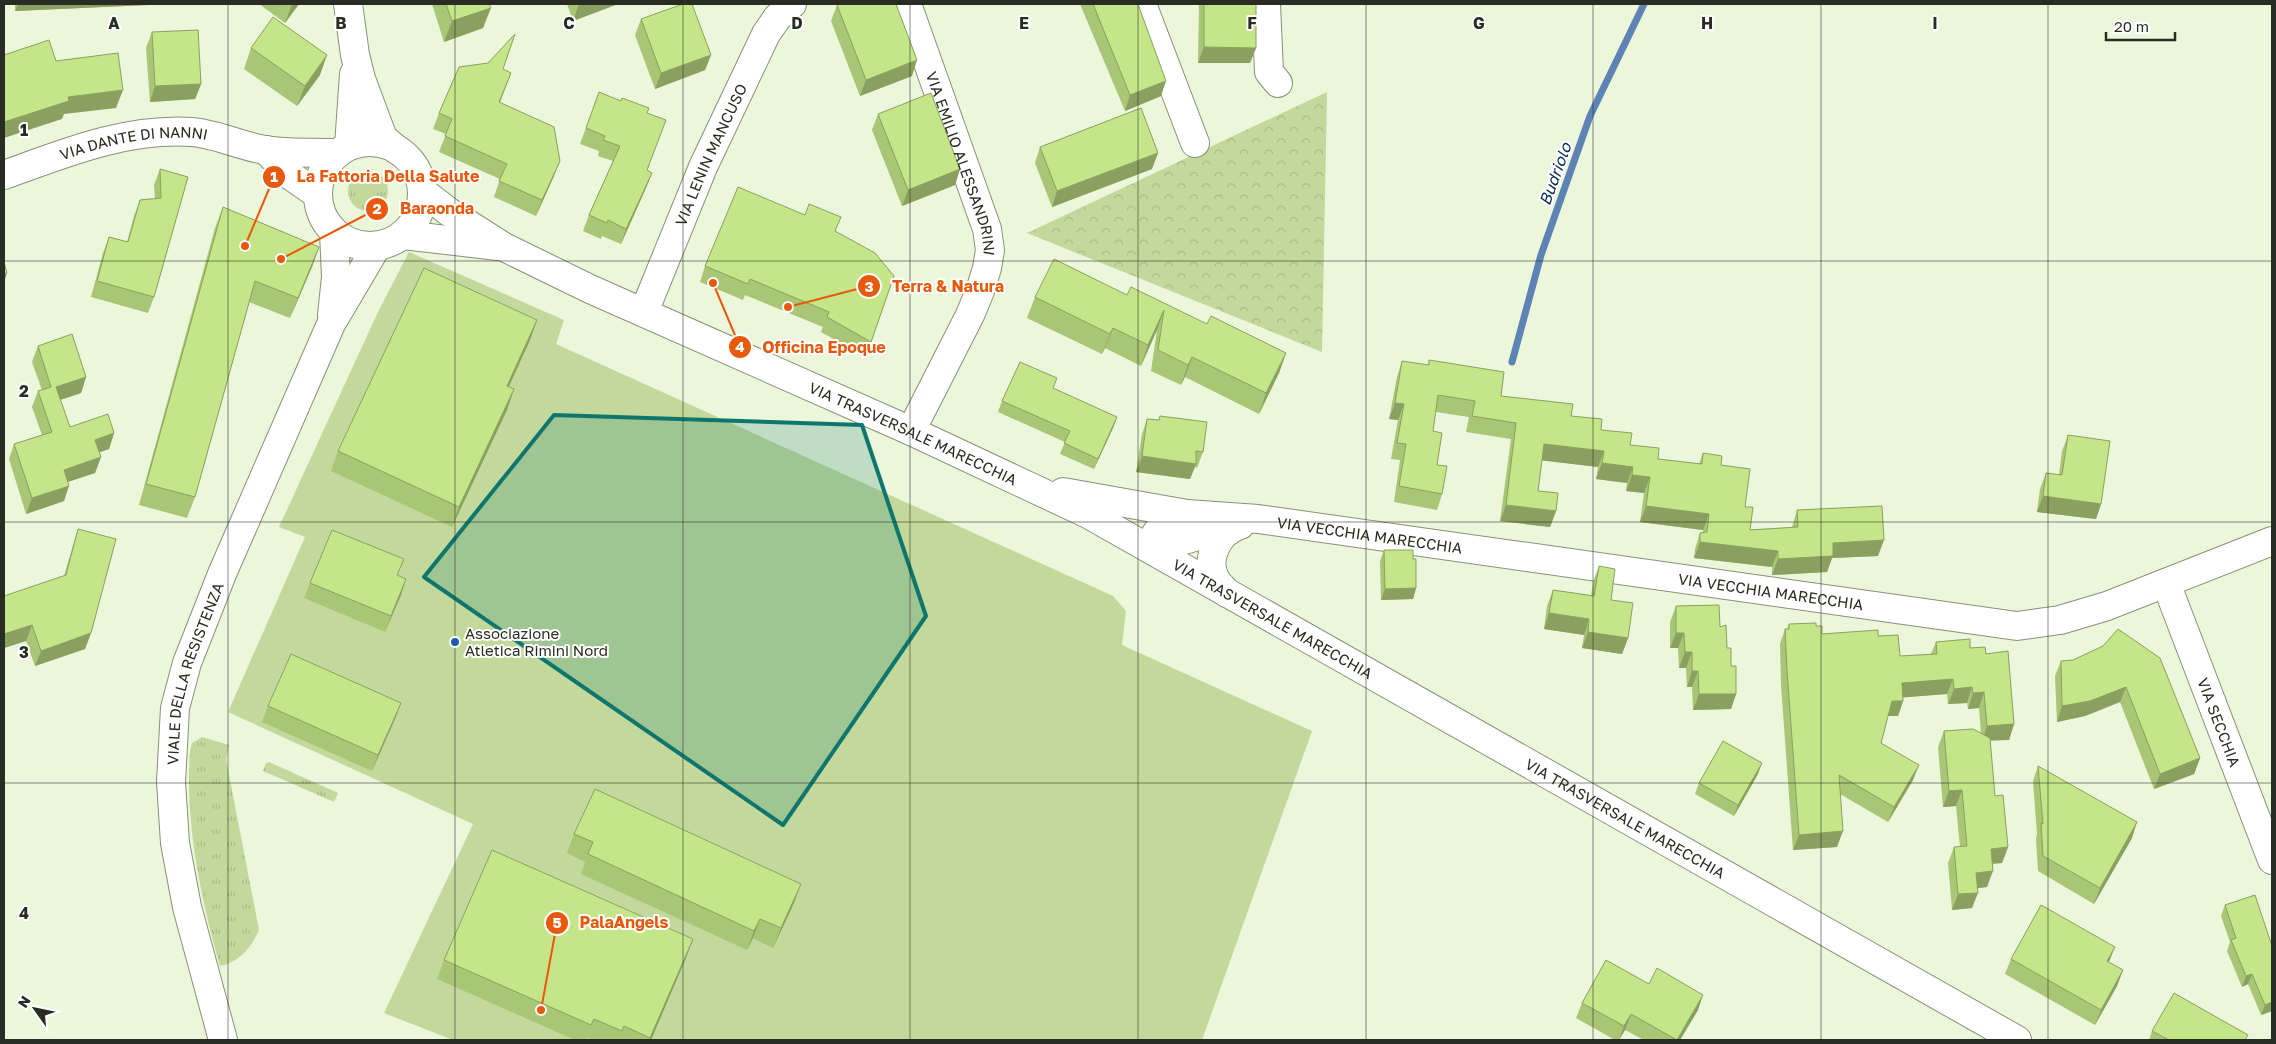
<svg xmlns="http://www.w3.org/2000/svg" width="2276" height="1044" font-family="'Golos Text',sans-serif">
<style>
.grass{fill:url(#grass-tufts)}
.park{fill:url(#park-crowns)}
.pitch{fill:#c3d99c}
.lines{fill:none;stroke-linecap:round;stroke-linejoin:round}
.stream{stroke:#5c83b4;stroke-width:7}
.minor-casing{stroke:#889178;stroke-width:30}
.minor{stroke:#fff;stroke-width:28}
.wall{fill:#a9c576}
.shaded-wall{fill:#8aa060}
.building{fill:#c5e589;stroke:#8aa060}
.marked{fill:#0f766e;fill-opacity:0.2;stroke:#0f766e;stroke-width:4;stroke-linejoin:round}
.grid{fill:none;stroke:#282c22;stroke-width:1;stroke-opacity:0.55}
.poi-dot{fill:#1e5cad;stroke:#fff;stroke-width:2}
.labels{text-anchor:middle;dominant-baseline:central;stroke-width:4;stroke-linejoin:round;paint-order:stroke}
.street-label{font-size:15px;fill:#282c22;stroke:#fff}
.poi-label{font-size:15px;fill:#282c22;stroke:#fff;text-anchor:start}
.water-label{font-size:16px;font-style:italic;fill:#062957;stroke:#fff}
.grid-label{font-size:16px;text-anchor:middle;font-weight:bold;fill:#282c22;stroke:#fff;stroke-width:4;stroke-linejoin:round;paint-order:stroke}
.leader{fill:none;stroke:#e8590c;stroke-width:2}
.callout-dot{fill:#e8590c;stroke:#fff;stroke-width:2}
.mark-label{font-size:15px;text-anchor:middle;font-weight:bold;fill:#fff}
.callout-label{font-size:16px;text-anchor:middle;font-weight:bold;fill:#e8590c;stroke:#fff;stroke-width:4;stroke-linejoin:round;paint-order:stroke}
</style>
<defs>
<pattern id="grass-tufts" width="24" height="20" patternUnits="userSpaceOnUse" patternTransform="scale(1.25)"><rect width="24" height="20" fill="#c3d99c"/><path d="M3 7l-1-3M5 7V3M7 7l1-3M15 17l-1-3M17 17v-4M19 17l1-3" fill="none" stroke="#a8ba86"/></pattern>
<pattern id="park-crowns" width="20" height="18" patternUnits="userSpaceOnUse" patternTransform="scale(1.25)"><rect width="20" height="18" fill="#c3d99c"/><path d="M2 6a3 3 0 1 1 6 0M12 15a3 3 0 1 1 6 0" fill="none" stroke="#a8ba86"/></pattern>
</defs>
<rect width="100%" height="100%" fill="#ebf6db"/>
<!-- grass -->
<path class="grass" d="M348 191a20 20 0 1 1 40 0a20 20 0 1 1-40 0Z
M202,737L229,745L226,759L259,930C251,948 239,962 220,966C200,895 185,824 190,750L192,743Z
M269,762L338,793L334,802L263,771L266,763Z"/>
<!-- park -->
<path class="park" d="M1327,92L1322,352L1027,233Z"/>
<!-- pitch -->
<path class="pitch" d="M409,252L564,320L556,344L1113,596L1126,611L1122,645L1312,731L1202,1040H453L384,1013L473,824L228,712L305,537L279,527L378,312Z"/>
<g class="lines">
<!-- stream -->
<path class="stream" d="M1512,362L1541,255L1590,116L1644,4"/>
<!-- minor casing -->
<g class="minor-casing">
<g id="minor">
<path d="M348,4L355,55L361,79L383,138L397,150"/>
<path id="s1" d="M907,4L987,229L990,250L987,268L980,291L970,315L911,431"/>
<path d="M1142,4L1195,143"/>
<path d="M1266,4L1269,72L1278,83"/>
<circle cx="370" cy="194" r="52"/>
<path d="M349,146L354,74"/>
<path d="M266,150L291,176L317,194"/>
<path id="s2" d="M4,175C65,153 125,128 192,132C217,134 240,146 265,150C288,154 314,152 338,153"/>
<path id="s3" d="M422,191L449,212L504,247L590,289L911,431L1088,514L2017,1040"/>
<path d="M403,235L498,246"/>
<path id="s4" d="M644,312L703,167L766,34L777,18L792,4"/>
<path d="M332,315L336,277L334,232"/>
<path id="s5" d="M1063,492L1187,514L1258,519L2017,626L2060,620L2107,606L2272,541"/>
<path d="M1187,514C1166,519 1157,527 1149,548C1178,544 1206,532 1235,526"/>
<path id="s6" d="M2166,583L2272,860"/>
<path d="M1227,593C1224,589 1219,585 1216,580C1204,559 1218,532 1240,525"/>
<path id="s7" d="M223,1040L187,907L175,843L171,782L175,708L187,663L222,574L331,324L377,246"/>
</g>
</g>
<!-- minor -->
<use href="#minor" class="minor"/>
</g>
<!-- wall -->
<path class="wall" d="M15,4H170L15,11Z
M259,4H299L285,23Z
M432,4H489L483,28L444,42Z
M567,4H618L573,21Z
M1080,4H1138L1161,96L1125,111Z
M1199,4H1256V48L1250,63H1198Z
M837,5L912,76L860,96L831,21Z
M641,19L711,55L705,70L655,89L635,35Z
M152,32L201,84L195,99L150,102L146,48Z
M251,48L320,75L297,106L244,69Z
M503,69L511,73L500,103L554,176L536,216L494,197L500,179L439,152L446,134L433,129L439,113Z
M599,92L647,113V170L652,173L646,188L621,244L602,236L601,239L583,231L589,215L613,161L598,156L599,151L580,144Z
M878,114L960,169L955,185L902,206L872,130Z
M1040,147L1152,169L1052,207L1035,163Z
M160,169L188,177L154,297L148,313L91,297L103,253L109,237L127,242L134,216L140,200L155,199L154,185Z
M223,207L319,247L312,267L290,318L249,302L195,497L187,518L139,505L215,228Z
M835,231L894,276L866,357L821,332L823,327L745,295L743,300L700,282L705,266Z
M1127,295L1286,353L1279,373L1259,414L1185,377L1181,385L1151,371L1157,330L1141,366L1105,348L1102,354L1027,318L1035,297Z
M537,320L530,340L508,387L514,389L507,410L452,527L331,471L338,451Z
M38,346L86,377L81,393L60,400L70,427L114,433L109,449L99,452L101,457L95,473L68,482L64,501L26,514L9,459L14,444L42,435L32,407L38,391L42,390L32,362Z
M1429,360L1501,396L1571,416L1601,430L1658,459L1699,464L1703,453L1721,465L1745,507L1750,530L1792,527L1797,510L1878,556L1832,558L1827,572L1772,575V567L1694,558L1695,549L1700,533L1703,532V530L1640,522L1644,493L1626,491L1627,483L1596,479L1598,467L1542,460L1538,491L1556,511L1550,527L1500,521L1511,439L1466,432L1469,417L1436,412L1433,431L1437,465L1442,494L1437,510L1394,502L1400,460L1391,459L1398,420L1389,419L1397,377L1402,361L1428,365Z
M1002,401L1117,417L1113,428L1094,469L1060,454L1065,442L998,412Z
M1160,416L1203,452L1197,468L1195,467L1190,479L1136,472L1142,434L1147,419L1159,420Z
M2068,435L2101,504L2096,519L2037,512L2040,489L2046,473L2059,475L2062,451Z
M78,529L91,633L85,649L35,666L26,641L4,648L64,576L73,545Z
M1384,550L1413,559L1416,588L1413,599L1381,600L1380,561Z
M1599,566L1611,600L1628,638L1622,654L1582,648L1584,635L1544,629L1547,606L1553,590L1591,596L1593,582Z
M398,575L401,595L385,632L304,598L310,583Z
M1676,606L1720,627L1727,648L1731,666L1736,694L1731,709L1693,710L1692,687H1687L1686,668H1679L1678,648H1670V622Z
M1789,624L1816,626L1822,634L1878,636L1900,656L1931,654L1936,642L1970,648L1986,654L2014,724L2009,740H1990L1995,796L2008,847L2002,863L1992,864L1987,887L1977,888L1972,908L1952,910L1948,863L1954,847H1960L1956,806L1943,807L1938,747L1944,731L1981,733L1979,708L1968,709L1967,703L1948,704L1947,694L1903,697V701L1898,716H1888L1881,743L1913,780L1888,822L1840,794L1837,847L1793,850L1781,685L1780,644L1785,629H1787Z
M2103,646L2200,758L2194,774L2154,789L2120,702L2085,716L2057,722L2055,676L2061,661L2073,660Z
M401,703L395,719L372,771L262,722L268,706Z
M2038,766L2132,838L2094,904L2038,871L2036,839L2037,834L2033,781Z
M1758,774L1734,816L1695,794L1699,783Z
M574,834L794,903L773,948L753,938L747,950L581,874L585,862L567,853Z
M2225,905L2272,946V1011L2261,1015L2248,984L2242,987L2227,951L2230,942L2221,916Z
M686,958L651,1040H593L587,1038L586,1040H575L437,979L444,960Z
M2011,959L2109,963L2123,970L2117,986L2095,1025L2005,974Z
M1649,984L1698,1010L1680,1040H1644L1625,1030L1619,1040H1615L1576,1018L1582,1003Z
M2152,1031L2246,1040H2149Z"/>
<!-- shaded-wall -->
<path class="shaded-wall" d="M18,4H170L15,11Z
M292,4H299L285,23Z
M579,4H618L573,21Z
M491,8L483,28L444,42L452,21Z
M1204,47L1256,48L1250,63H1198Z
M327,55L320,75L297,106L305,86Z
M711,55L705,70L655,89L661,73Z
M917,60L912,76L860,96L866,80Z
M1166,81L1161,96L1125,111L1130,95Z
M201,84L195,99L150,102L155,86Z
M123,90L116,108L64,114L62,119L4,138V122L68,97Z
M1158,153L1152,169L1052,207L1057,191Z
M560,161L554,176L536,216L542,200Z
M960,169L955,185L902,206L908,190Z
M652,173L646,188L621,244L626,229Z
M319,247L312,267L290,318L298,298Z
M7,273L4,283V274Z
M1164,310L1157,330L1141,366L1148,345Z
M537,320L530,340L500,406L507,386Z
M1113,328L1105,348L1102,354L1110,334Z
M1286,353L1279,373L1259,414L1266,393Z
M1192,357L1185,377L1181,385L1188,365Z
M86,377L81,393L51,403L56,387Z
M514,389L507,410L452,527L459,507Z
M1395,403L1404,404L1398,420L1389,419Z
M1117,417L1113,428L1094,469L1098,459Z
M114,433L109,449L89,456L95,440Z
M1544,444L1604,451L1598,467L1538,460Z
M1142,456L1196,464L1190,479L1136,472Z
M101,457L95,473L58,485L64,470Z
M1602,463L1633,467L1627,483L1596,479Z
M1632,475L1650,477L1644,493L1626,491Z
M69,486L64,501L26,514L32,498Z
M2043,496L2101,504L2096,519L2037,512Z
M1506,505L1556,511L1550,527L1500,521Z
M1646,506L1709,514L1703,530L1640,522Z
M1884,540L1878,556L1832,558L1827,572L1772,575L1778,559L1833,543Z
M1700,542L1778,551L1772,567L1694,558Z
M406,579L401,595L385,632L391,616Z
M1416,588L1413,599L1381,600L1385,589Z
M1549,613L1589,619L1584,635L1544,629Z
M32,625L26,641L4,648V634Z
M1588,632L1628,638L1622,654L1582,648Z
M91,633L85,649L35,666L41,651Z
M1676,633H1684L1678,648H1670Z
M1685,652H1692L1686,668H1679Z
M1692,671H1698L1692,687H1687Z
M1953,679L1947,694L1897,698L1902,683Z
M1972,687L1967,703L1948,704L1954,689Z
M2126,687L2120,702L2085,716L2057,722L2062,706Z
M1984,692L1979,708L1968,709L1973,693Z
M1699,694H1736L1731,709L1693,710Z
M1892,701H1903L1898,716H1886Z
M401,703L395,719L372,771L378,755Z
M2014,724L2009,740L1982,741L1987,726Z
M2200,758L2194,774L2154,789L2160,774Z
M1762,763L1758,774L1734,816L1738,805Z
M1919,765L1913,780L1888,822L1894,807Z
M1962,790L1956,806L1943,807L1949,791Z
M2137,822L2132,838L2094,904L2100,888Z
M1843,831L1837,847L1793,850L1799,835Z
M2008,847L2002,863L1986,864L1991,849Z
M1993,871L1987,887L1970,889L1976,873Z
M801,884L794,903L773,948L781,928Z
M1978,893L1972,908L1952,910L1958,894Z
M760,919L753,938L747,950L754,931Z
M693,939L686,958L651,1040H649Z
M2115,947L2109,962L2107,961Z
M2123,970L2117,986L2095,1025L2101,1010Z
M2252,974L2248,984L2242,987L2246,976Z
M1703,995L1698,1010L1680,1040H1677Z
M2272,1002V1011L2261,1015L2265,1005Z
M1631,1014L1625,1030L1619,1040L1624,1026Z"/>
<!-- building -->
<path class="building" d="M446,4H489L491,8L452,21Z
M683,4H692L711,55L661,73L641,19Z
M841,4H896L917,60L866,80L837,5Z
M1093,4H1138L1166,81L1130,95Z
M1204,4H1256V48L1204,47Z
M273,17L327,55L305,86L251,48Z
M198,30L201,84L155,86L152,32Z
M515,34L503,69L511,73L499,102L554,127L560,161L542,200L499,181L507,164L445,136L452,119L439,113L459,67L488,63Z
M49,40L56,61L118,53L123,90L68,97L69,101L4,122V55Z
M599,92L621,101L622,98L649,108L647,113L666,120L647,170L652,173L626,229L608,220L607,223L589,215L620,146L603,140L605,136L586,128Z
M931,93L960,169L908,190L878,114Z
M1141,108L1158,153L1057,191L1040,147Z
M160,169L188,177L154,297L97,281L109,237L128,242L140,200L161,198Z
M738,187L805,215L809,204L841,217L835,231L875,253L894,276L871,342L827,317L829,312L750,279L748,284L705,266Z
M223,207L319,247L298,298L255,281L195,497L146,484Z
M1054,259L1127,295L1131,287L1207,324L1211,316L1286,353L1266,393L1192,357L1188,365L1158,350L1164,310L1148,345L1113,328L1110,334L1035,297Z
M4,262L7,273L4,274Z
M424,268L537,320L507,386L514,389L459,507L338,451Z
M72,334L86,377L56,387L70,427L108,414L114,433L95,440L101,457L64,470L69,486L32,498L14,444L52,432L38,391L51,387L38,346Z
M1429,360L1504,372L1501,396L1573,404L1571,416L1602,419L1601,430L1632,433L1630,445L1659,448L1658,459L1702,464L1703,453L1722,456L1721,465L1750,469L1745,507H1753L1750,530L1798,527L1797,510L1882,506L1884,540L1833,543V556L1778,559V551L1700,542V533L1707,532L1709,514L1646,506L1650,477L1632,475L1633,467L1602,463L1604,451L1544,444L1538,491L1558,493L1556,511L1506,505L1516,423L1472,416L1475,401L1438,395L1433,431L1442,433L1437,465L1447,466L1442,494L1399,486L1406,444L1397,443L1404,404L1395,403L1402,361L1429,365Z
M1020,362L1057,378L1053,388L1117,417L1098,459L1064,443L1070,431L1002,401Z
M1160,416L1207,422L1203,452L1196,451V464L1142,456L1147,419L1159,420Z
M2068,435L2110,441L2101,504L2043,496L2046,473L2062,475Z
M78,529L116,539L91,633L41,651L32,625L4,634V596L66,575Z
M332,530L404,559L397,575L406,579L391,616L310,583Z
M1384,550H1413V559H1416V588L1385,589Z
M1599,566L1615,569L1611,600L1633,603L1628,638L1588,632L1589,619L1549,613L1553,590L1594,596Z
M1719,605L1720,627L1726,625L1727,648H1731V666H1736V694H1699L1698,671H1692V652H1685L1684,633H1676V606Z
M1816,623V626H1822V634L1878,630V636L1898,635L1900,656L1937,654L1936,642L1970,639V648L1985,647L1986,654L2008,651L2014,724L1987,726L1984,692L1973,693L1972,687L1954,689L1953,679L1902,683L1903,701H1892L1881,743L1919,765L1894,807L1839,775L1843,831L1799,835L1787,670L1785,629H1789V624Z
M2118,629L2160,658L2200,758L2160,774L2126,687L2090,701L2062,706L2061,661L2073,660L2103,646Z
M291,654L401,703L378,755L268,706Z
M1973,729L1990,738L1995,796L2003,795L2008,847L1991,849L1993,871L1976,873L1978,893L1958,894L1954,847L1967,846L1962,790L1949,791L1944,731Z
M1723,741L1762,763L1738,805L1699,783Z
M2038,766L2137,822L2100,888L2043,856L2041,823L2043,824Z
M595,789L801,884L781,928L760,919L754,931L588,854L593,842L574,834Z
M492,850L693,939L650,1038L624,1026L622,1031L594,1019L591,1025L444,960Z
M2255,895L2272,946V1002L2265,1005L2252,974L2246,976L2231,940L2236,938L2225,905Z
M2041,905L2115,947L2107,961L2123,970L2101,1010L2011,959Z
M1606,960L1649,984L1657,968L1703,995L1677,1040L1631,1014L1624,1026L1582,1003Z
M2174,993L2248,1035L2245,1040H2169L2152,1031Z"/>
<!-- marked area -->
<path class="marked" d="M554,415L862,425L926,616L783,825L424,577Z"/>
<!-- grid -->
<path class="grid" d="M228,4V1040M455,4V1040M683,4V1040M910,4V1040M1138,4V1040M1366,4V1040M1593,4V1040M1821,4V1040M2048,4V1040M4,261H2272M4,522H2272M4,783H2272"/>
<!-- markers -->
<circle class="poi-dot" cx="455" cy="642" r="5"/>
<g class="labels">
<!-- street labels -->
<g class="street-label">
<text stroke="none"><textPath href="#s2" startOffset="135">VIA DANTE DI NANNI</textPath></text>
<text stroke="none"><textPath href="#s4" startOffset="171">VIA LENIN MANCUSO</textPath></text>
<text stroke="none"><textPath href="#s1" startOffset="169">VIA EMILIO ALESSANDRINI</textPath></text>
<text stroke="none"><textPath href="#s3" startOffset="549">VIA TRASVERSALE MARECCHIA</textPath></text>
<text stroke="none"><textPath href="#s5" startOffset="310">VIA VECCHIA MARECCHIA</textPath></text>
<text stroke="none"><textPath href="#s5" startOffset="715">VIA VECCHIA MARECCHIA</textPath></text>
<text stroke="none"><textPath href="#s3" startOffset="954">VIA TRASVERSALE MARECCHIA</textPath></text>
<text stroke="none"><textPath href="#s7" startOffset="376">VIALE DELLA RESISTENZA</textPath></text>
<text stroke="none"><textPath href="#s6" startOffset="149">VIA SECCHIA</textPath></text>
<text stroke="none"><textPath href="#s3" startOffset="1359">VIA TRASVERSALE MARECCHIA</textPath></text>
</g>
<!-- poi labels -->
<g class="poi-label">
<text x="465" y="633">Associazione<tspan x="465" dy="17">Atletica Rimini Nord</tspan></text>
</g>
<!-- water labels -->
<g class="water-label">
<text transform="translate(1555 174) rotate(-70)">Budriolo</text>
</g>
</g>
<g class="grid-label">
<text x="114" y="29">A</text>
<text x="341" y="29">B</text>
<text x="569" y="29">C</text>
<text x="797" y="29">D</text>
<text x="1024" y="29">E</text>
<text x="1252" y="29">F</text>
<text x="1479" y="29">G</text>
<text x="1707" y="29">H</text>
<text x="1935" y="29">I</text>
<text x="24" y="136">1</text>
<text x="24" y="397">2</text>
<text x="24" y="658">3</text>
<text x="24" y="919">4</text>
</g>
<!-- callouts -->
<path class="leader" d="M245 246L274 177M281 259L377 209M788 307L869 286M713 283L740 347M541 1010L557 923"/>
<g class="callout-dot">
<circle cx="245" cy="246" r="5"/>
<circle cx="281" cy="259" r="5"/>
<circle cx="788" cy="307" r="5"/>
<circle cx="713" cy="283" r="5"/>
<circle cx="541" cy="1010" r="5"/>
<circle cx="274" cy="177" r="12"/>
<circle cx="377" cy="209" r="12"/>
<circle cx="869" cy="286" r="12"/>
<circle cx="740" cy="347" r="12"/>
<circle cx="557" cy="923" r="12"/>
</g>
<g class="mark-label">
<text x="274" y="182">1</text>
<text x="377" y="214">2</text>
<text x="869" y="292">3</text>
<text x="740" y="352">4</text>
<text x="557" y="928">5</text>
</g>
<g class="callout-label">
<text x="388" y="182">La Fattoria Della Salute</text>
<text x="437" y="214">Baraonda</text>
<text x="948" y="292">Terra &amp; Natura</text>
<text x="824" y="353">Officina Epoque</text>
<text x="624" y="928">PalaAngels</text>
</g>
<!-- border -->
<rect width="2276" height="1044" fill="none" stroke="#282c22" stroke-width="10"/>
<!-- north arrow -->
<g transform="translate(35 1009) rotate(303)" stroke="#ffffff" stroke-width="4" paint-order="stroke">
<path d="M0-4L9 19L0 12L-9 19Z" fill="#282c22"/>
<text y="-8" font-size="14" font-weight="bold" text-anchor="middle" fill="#282c22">N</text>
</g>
<!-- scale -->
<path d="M2106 32v8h69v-8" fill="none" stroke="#282c22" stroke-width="2.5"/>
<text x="2114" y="32" font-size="15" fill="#282c22" stroke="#ffffff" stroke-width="4" paint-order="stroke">20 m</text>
</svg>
